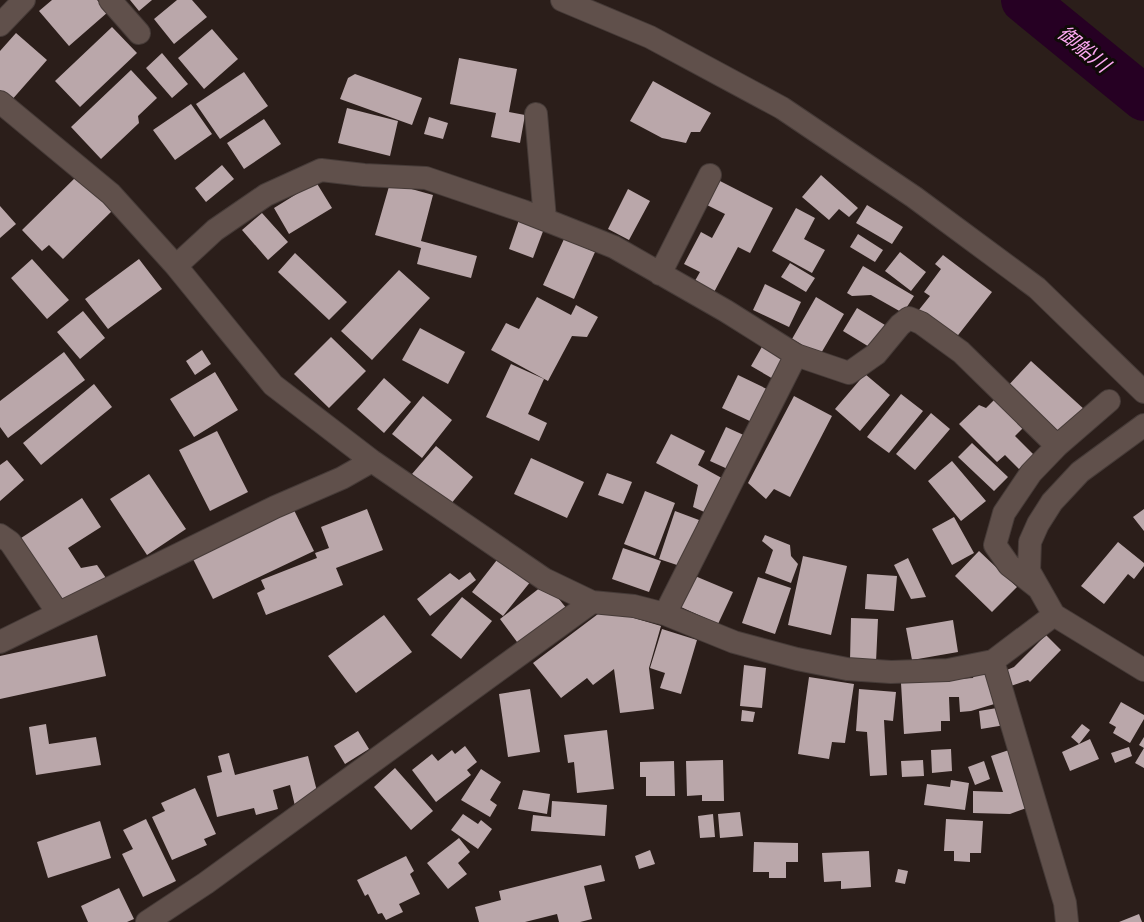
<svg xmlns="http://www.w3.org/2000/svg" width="1144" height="922" font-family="Roboto,'Noto Sans JP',sans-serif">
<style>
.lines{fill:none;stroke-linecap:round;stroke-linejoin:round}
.river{stroke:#260023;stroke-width:46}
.building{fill:#baa7aa}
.minor-casing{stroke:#463b38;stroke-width:24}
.minor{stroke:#60504b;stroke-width:22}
.labels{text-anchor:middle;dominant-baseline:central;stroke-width:6;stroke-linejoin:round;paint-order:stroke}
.water-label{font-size:20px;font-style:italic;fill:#fca8f1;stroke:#100a08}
</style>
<rect width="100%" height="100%" fill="#2b1e1a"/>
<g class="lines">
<!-- river -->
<path class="river" d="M1024,0L1144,98"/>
</g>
<!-- building -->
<path class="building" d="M52,0H97L108,12L69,46L39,11Z
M130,0H152L139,11Z
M177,0H192L207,17L174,44L154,19Z
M112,27L137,53L80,107L55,81Z
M212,29L238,59L204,89L178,58Z
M16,33L47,60L10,102L0,93V51Z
M162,53L188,84L172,98L146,68Z
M459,58L517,69L509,112L525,115L520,143L491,137L496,113L450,104Z
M131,70L157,98L138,116L139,123L101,159L71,127Z
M244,72L268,106L220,139L196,104Z
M355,74L422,98L412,125L340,99L348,78Z
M653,81L711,113L700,132H691L686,143L662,138L630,121Z
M191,104L212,134L175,160L153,130Z
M347,108L398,121L390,156L338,143Z
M429,117L448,123L443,139L424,134Z
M264,119L281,144L244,169L227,143Z
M222,165L234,179L206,202L195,188Z
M79,174L114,209L63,259L49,245L42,251L22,230Z
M821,175L858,208L849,217L839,209L829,220L802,197Z
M720,181L773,208L750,253L738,247L712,296L692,286L700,272L684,264L701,232L712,238L725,214L707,205Z
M316,182L332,208L289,234L274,208Z
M390,183L433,195L421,241L477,256L471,278L417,264L421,248L375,235Z
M628,189L650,201L629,240L608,229Z
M867,205L903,227L892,244L856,223Z
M0,206L16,224L0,238Z
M796,208L815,218L804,239L825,250L812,273L772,251Z
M262,213L288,242L268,260L242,230Z
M520,217L545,226L533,258L509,249Z
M858,234L883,250L875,262L850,247Z
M564,239L595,252L574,299L543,285Z
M900,252L926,272L911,291L885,271Z
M295,253L347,302L329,320L278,272Z
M943,255L992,292L955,339L918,311L930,296L924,292L941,269L935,264Z
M32,259L69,300L47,319L11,278Z
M139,259L162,289L108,329L85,299Z
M790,263L815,278L806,292L781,277Z
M863,266L914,296L903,313L871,295L852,296L847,293Z
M399,270L430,298L372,360L341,331Z
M765,284L801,302L789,327L753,310Z
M537,297L571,315L576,305L598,317L587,337L572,336L548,381L491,350L506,323L519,329Z
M816,297L844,314L820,355L792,339Z
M857,308L885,325L871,348L843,331Z
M83,311L105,338L80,359L57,332Z
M420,328L465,352L448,384L402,360Z
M331,337L366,371L329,408L294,374Z
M763,345L787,358L775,380L751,366Z
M202,350L211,364L195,375L186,361Z
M64,352L85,380L8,438L0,427V401Z
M1031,361L1085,410L1060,437L1006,388Z
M511,364L544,379L528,414L547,423L539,441L486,417Z
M215,372L238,410L194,437L170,399Z
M865,374L890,395L860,431L835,409Z
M738,375L771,391L754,423L722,408Z
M384,378L411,402L384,433L357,409Z
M94,384L112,407L41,465L23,443Z
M901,394L923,411L889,453L867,437Z
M423,396L452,420L422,458L392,434Z
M794,396L832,416L790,497L774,489L766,499L748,483Z
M996,398L1024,427L1015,436L1034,455L1019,469L1005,455L997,462L959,424L979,405L986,408Z
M931,413L950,429L915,470L896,454Z
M726,427L748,437L732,471L710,461Z
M217,431L248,492L210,511L179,450Z
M671,434L705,451L698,465L729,482L711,515L693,507L698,485L656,463Z
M972,443L1008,477L994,491L958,457Z
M436,446L473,477L450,505L412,474Z
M531,458L584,482L567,518L514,494Z
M7,460L24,480L0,501V465Z
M952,461L986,501L961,521L928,481Z
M607,473L632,482L623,504L598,495Z
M149,474L186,529L147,555L110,499Z
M645,491L675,503L655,556L624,544Z
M82,498L101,527L68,548L81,568L97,565L108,581L64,608L15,542Z
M292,506L314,551L213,599L191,555Z
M367,509L383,550L336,568L343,585L266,615L257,593L265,589L261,580L317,558L315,553L329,548L321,527Z
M1144,509V531L1133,517Z
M675,511L699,520L683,567L659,559Z
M954,517L974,553L952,565L932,529Z
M765,535L790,545L791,556L798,564L791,583L765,573L773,550L762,541Z
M1118,542L1144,563V566L1134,579L1128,574L1104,604L1081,586Z
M623,548L661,561L649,592L612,579Z
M979,551L1017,587L992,612L955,576Z
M500,556L531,581L503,616L472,592Z
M803,556L847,566L831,635L788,625Z
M908,558L926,597L911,599L894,565Z
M470,572L476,580L430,616L417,599L450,573L459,580Z
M867,574L897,576L894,611L865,609Z
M695,576L733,592L718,624L681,607Z
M758,577L791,588L775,634L742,623Z
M546,583L567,609L520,646L500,619Z
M462,597L492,621L461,659L431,635Z
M617,613L661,626L649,668L654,709L620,713L614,669L593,685L587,678L561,698L533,663L598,614Z
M384,615L412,652L356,693L328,656Z
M851,618L878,619L876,662L850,661Z
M953,620L958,652L912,660L906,628Z
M662,629L697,640L681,694L660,688L665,673L650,668Z
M97,635L106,676L0,699V656Z
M1046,635L1061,650L1030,682L1028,680L1008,687L1002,672L1014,667Z
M744,665L766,668L762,708L740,706Z
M992,673L1001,702L971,711L960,712L959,697H949L950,721H941V731L904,734L901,683L973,678L974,674Z
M809,677L854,684L845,743L832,742L829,759L798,754Z
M530,689L540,752L508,757L499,694Z
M859,689L896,692L893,721L884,720L887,775L870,776L867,732L856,731Z
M1121,702L1144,715V719L1130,743L1113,733L1116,727L1109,723Z
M1003,707L1005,725L981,729L979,711Z
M742,710L755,712L753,722L741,721Z
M46,724L49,744L96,737L101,765L36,775L29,727Z
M1082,724L1090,730L1079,744L1071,737Z
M607,730L614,789L577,793L574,762L568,763L564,735Z
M358,731L369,749L345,764L334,746Z
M1144,737V768L1135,763L1144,748L1139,745Z
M1090,739L1099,759L1070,771L1062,752Z
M465,746L477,762L467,770L471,775L436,802L412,770L432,754L438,761L452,750L455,754Z
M1129,747L1132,756L1115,763L1111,753Z
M951,749L952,771L932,773L931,750Z
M1012,749L1032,806L1010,814L973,813V791L1003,792L991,756Z
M229,753L235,775L308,756L319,799L295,806L290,785L273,790L278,809L256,815L254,808L217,817L207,776L222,772L218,756Z
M723,760L724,801H702V795L687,796L686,761Z
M923,760L924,776L902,777L901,761Z
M674,761L675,796H646V777H640V762Z
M984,761L990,779L975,785L968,767Z
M395,768L433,811L411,830L374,787Z
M481,769L501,782L490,800L497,805L490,817L461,800Z
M951,780L969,783L965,810L924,805L927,784L950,787Z
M195,788L216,834L204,839L207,845L172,860L152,817L165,811L161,803Z
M523,790L550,794L547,814L518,809Z
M552,801L607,805L605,836L531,831L533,815L551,817Z
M740,812L743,836L720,838L718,814Z
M463,814L478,824L481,820L492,829L478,849L451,830Z
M713,814L715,837L700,838L698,816Z
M146,819L176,881L143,897L122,854L133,849L123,830Z
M946,819L983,821L981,853H970V862L954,861V851H944Z
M100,821L111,858L48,878L37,842Z
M459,838L470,852L458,863L467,874L448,889L427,863Z
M754,842L798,843V862H786V878H769V872H753Z
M650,850L655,864L639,869L635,856Z
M869,851L871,887L841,889V881L824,882L822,853Z
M406,856L414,871L410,874L420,894L399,904L403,912L386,920L382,913L378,914L368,894L365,896L357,880Z
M601,865L605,881L584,886L592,919L580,922H559L557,914L525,922H479L475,907L501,900L499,891Z
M898,869L908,871L905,884L895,882Z
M119,888L134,919L127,922H88L81,906Z
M1139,914L1142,922H1119Z"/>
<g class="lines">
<!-- minor casing -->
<g class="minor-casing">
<path id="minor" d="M110,0L139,33
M562,0L650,37L782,108L914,197L1037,288L1144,392
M0,25L24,0
M0,102L111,194L176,266L273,385L372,461L544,579L592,602L634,606L665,614L734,642L797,659L847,669L891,672L948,670L993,661L1054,615
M536,114L545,219
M176,266L215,230L266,195L321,170L364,175L426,178L523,211L614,247L726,311L796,355L849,373L876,354L900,325L909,318L921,323L961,352L1057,446
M660,274L710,175
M1144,425L1080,472L1052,502L1038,524L1030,542L1029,571L1054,615L1144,670
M0,535L10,542L58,613
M1037,587L1009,565L995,545L1004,513L1031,473L1057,446L1109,401
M665,614L796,355
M0,642L275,507L342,478L372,461
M993,661L1065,903L1067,922
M147,922L206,883L592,602"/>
</g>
<!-- minor -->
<use href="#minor" class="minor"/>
</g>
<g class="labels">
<!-- water labels -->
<g class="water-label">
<text transform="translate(1084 49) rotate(39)">御船川</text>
</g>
</g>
</svg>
